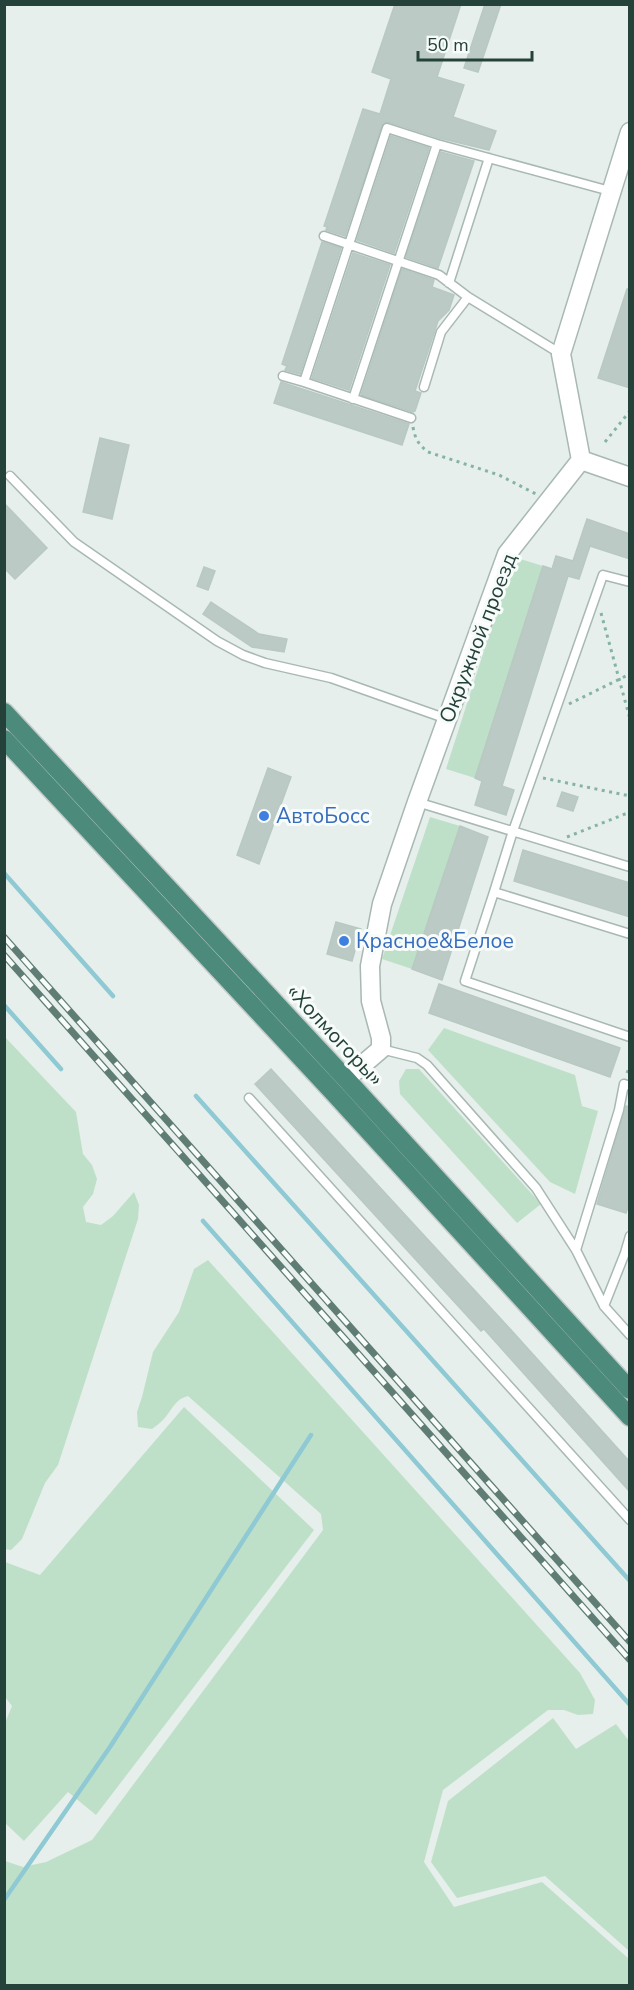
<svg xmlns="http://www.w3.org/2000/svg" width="634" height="1990" font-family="'Nunito Sans',sans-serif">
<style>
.green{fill:#bfe0c8}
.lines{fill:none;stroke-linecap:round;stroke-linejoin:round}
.stream{stroke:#8ec9d4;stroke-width:4.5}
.building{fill:#bbcac4;stroke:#b8c9c2;stroke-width:1.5}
.service-casing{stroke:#a8b8b2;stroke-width:11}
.tertiary-casing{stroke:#a8b8b2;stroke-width:21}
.trunk-casing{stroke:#c2cac8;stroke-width:21}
.path{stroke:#86b3a5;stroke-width:3;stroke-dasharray:3 4.5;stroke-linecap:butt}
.service{stroke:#fff;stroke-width:8}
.tertiary{stroke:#fff;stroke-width:18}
.trunk{stroke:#4c8a7c;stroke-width:18}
.rail-casing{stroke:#5f7d75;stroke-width:7}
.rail{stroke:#f7fbf9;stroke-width:4.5;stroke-dasharray:14;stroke-linecap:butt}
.shop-dot{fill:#3f7fe0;stroke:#f7fbf9;stroke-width:2}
.labels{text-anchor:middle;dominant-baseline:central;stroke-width:6;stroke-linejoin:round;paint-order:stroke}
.street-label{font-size:21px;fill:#24423a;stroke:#f7fbf9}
.shop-label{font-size:21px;fill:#366cbe;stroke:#f7fbf9;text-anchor:start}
</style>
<rect width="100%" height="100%" fill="#e6efeb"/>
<!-- green -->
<path class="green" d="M514,557L543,566L475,778L446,769Z
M430,817L460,826L412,969L382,959Z
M444,1028L575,1075L582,1106L598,1111L575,1194L550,1182L428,1050Z
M4,1036L76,1112L83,1154L92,1165L97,1179L93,1194L83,1207L86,1222L101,1225L113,1216L134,1192L139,1205L138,1219L58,1465L45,1483L22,1539L11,1550L4,1549Z
M406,1069H419L541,1204L517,1223L400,1094L399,1081Z
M208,1260L580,1673L595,1700L593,1714L578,1715L564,1710H548L443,1790L424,1862L454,1907L542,1882L629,1959V1985H5V1861L23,1867L46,1862L92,1840L323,1530L321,1514L188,1396C175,1399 172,1410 164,1419C160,1423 156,1426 152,1429L138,1427L137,1412L142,1397L153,1352L179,1312L194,1269Z
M184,1407L314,1530L96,1815L68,1792L24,1841L5,1823V1723L12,1706L5,1697V1562L40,1575Z
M553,1718L576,1749L616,1724L629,1741V1951L545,1876L457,1898L431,1862L448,1801Z"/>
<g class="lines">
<!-- stream -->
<path class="stream" d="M4,873L113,996
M4,1005L61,1069
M196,1096L630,1581
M203,1221L630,1705
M4,1900L110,1747L311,1435"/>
</g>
<!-- building -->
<path class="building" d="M395,4H461L437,77L464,85L453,117L496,131L489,150L439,138L389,122L383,123L345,236L326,230L327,227L324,226L363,109L380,114L391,79L372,72Z
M485,4H501L478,72L464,68Z
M391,136L429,148L394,253L357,240Z
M441,152L474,161L438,268L406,257Z
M322,242L341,248L300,374L285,370L287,366L282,364Z
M353,253L390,265L349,390L312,378Z
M402,269L434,280L432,287L454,295L449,310L438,321L415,391L421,393L415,411L413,412L361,395Z
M627,289H630V388L598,378Z
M281,382L409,424L402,445L274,403Z
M100,438L129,445L112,519L83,512Z
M4,503L47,548L15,579L4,568Z
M587,519L630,534V559L590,546L579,579L568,576L502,786L514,790L506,815L475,805L482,781L475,778L543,566L552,569L556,556L573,561Z
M204,567L215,571L208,590L197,586Z
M211,602L259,634L287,639L284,652L252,647L203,614Z
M268,768L291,777L259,864L237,855Z
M562,792L578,797L573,811L557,806Z
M460,826L488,837L442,980L412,969Z
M523,850L630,883V917L514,881Z
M336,922L361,929L352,961L327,954Z
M439,984L620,1048L610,1077L429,1013Z
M271,1069L512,1331L630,1462V1492L484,1329L481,1331L255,1084Z
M626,1106L630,1107V1201L626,1213L597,1204Z"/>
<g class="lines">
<!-- service casing -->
<g class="service-casing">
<path id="service" d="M437,144L610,191
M324,236L439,275L468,297L561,354
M449,283L489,158
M283,376L304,382
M424,387L441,332L468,297
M353,399L437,144L387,128L304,382L411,418
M10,476L74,542L217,641L243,655L265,663L331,678L447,719
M630,582L603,575L513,831L494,892L630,934
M417,802L630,867
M494,892L465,981L630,1037
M381,1049L417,1058L427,1065L536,1188L576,1250L604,1306L630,1335
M249,1098L630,1520
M576,1250L619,1110L624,1084L630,1086
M604,1306L625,1253L630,1236"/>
</g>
<!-- tertiary casing -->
<g class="tertiary-casing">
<path id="tertiary" d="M581,460L630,477
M346,1079L381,1049V1038L371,1001L370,966L382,904L417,802L507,554L581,460L561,354L630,132"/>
</g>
<!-- trunk casing -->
<g class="trunk-casing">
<path id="trunk" d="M4,712L346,1079L630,1390
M4,739L333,1092L630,1417"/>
</g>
<!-- path -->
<path class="path" d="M413,427C415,439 419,445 428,452L499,475L536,494
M605,442L630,411
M601,613L630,719
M569,704L630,674
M543,778L630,796
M567,837L630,812
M627,1073L630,1066"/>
<!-- service -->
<use href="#service" class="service"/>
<!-- tertiary -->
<use href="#tertiary" class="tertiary"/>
<!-- trunk -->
<use href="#trunk" class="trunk"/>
<!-- rail casing -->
<g class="rail-casing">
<path id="rail" d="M4,937L630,1642
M4,955L630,1660"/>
</g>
<!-- rail -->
<use href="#rail" class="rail"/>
</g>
<!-- markers -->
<g class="shop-dot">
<circle cx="264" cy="816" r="6"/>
<circle cx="344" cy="941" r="6"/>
</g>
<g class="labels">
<!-- street labels -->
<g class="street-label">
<text transform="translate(478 638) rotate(-69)">Окружной проезд</text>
<text transform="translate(335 1035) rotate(47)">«Холмогоры»</text>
</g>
<!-- shop labels -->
<g class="shop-label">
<text x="276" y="816">АвтоБосс</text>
<text x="356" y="941">Красное&amp;Белое</text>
</g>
</g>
<!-- border -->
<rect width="634" height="1990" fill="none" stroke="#24423a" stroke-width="12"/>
<!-- scale -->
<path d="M418 51v9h114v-9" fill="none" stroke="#24423a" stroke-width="3"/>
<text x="427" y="51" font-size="18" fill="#24423a" stroke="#f7fbf9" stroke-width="4.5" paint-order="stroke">50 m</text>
</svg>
